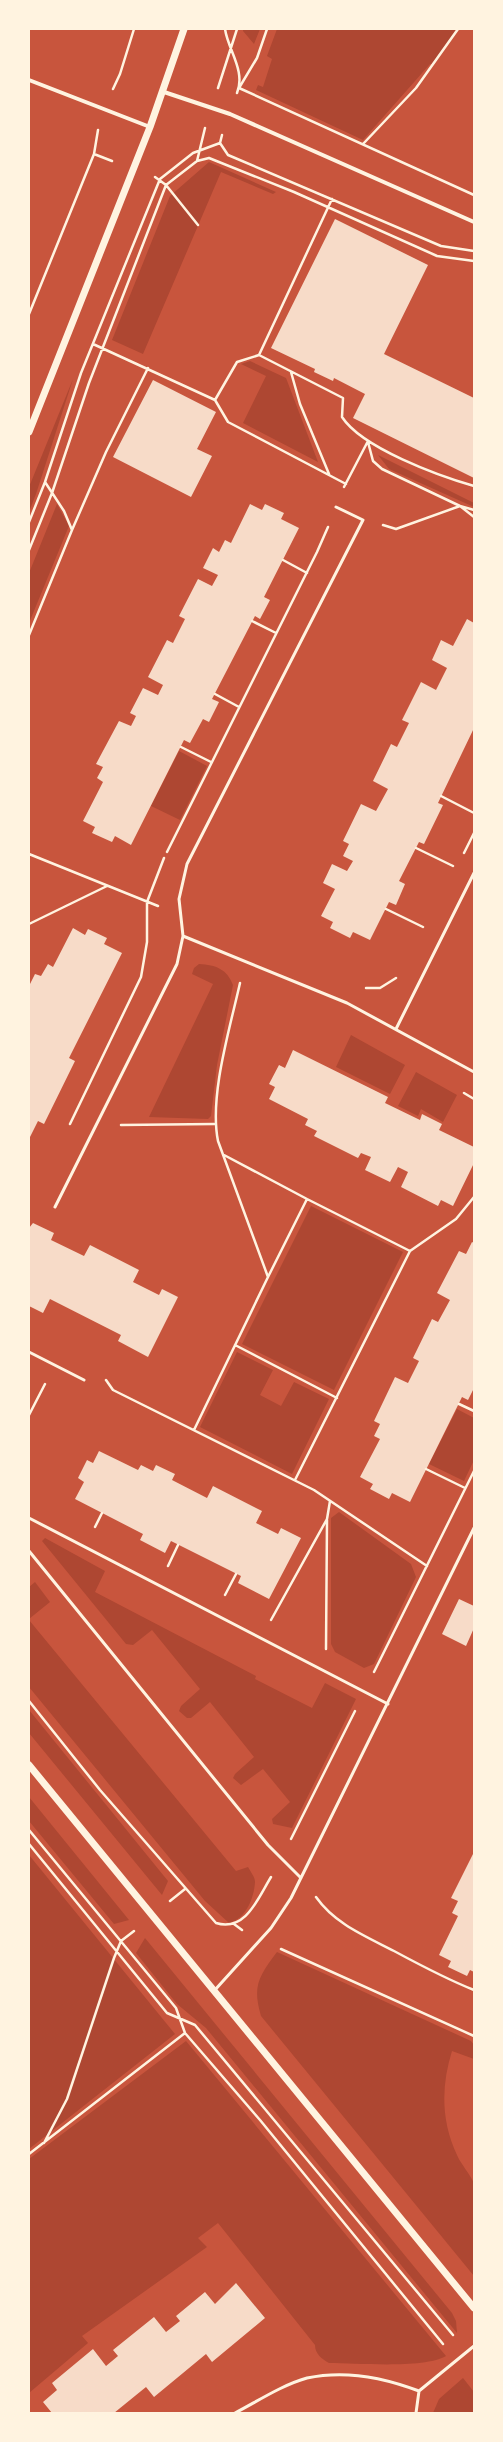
<svg xmlns="http://www.w3.org/2000/svg" width="503" height="2442" font-family="Commissioner,sans-serif">
<style>
.green{fill:#ae4732}
.building{fill:#f7dbc8}
.lines{fill:none;stroke-linecap:round;stroke-linejoin:round}
.path{stroke:#fff3e0;stroke-width:2.5}
.service{stroke:#fff3e0;stroke-width:3}
.minor{stroke:#fff3e0;stroke-width:4}
.tertiary{stroke:#fff3e0;stroke-width:7}
</style>
<rect width="100%" height="100%" fill="#c8553d"/>
<!-- green -->
<path class="green" d="M243,29H260L254,44L243,31Z
M277,29H458L433,64H430L363,140L256,90L258,85L263,87L272,59L267,56Z
M209,162L276,192L273,194L221,172L143,354L112,340L170,196Z
M250,361L286,378L318,462L243,423L266,376L241,364Z
M73,379L36,494L29,512V487Z
M378,455L474,503V507L389,469Z
M57,504L69,526L29,623V573Z
M179,751L207,766L180,820L151,806Z
M199,964C216,965 227,969 233,985L217,1065L211,1116L208,1119L149,1117L213,984L192,974L194,968Z
M351,1035L405,1065L390,1094L336,1067Z
M416,1072L457,1095L443,1122L421,1109L418,1116L398,1106Z
M311,1206L403,1252L334,1390L242,1344Z
M237,1352L273,1370L260,1395L281,1406L294,1382L329,1399L292,1474L200,1427Z
M457,1409L474,1418V1460L464,1481L429,1464Z
M339,1512L411,1564L416,1577L374,1664L364,1668L335,1652L331,1644V1518Z
M45,1538L105,1571L95,1592L256,1676L255,1679L312,1708L325,1683L356,1699L292,1828L273,1824L272,1819L290,1802L263,1769L241,1785L233,1778L235,1774L254,1757L210,1702L191,1718H187L179,1711L181,1706L200,1689L152,1630L133,1645L126,1644L42,1541Z
M35,1582L50,1602L29,1619V1587Z
M29,1620L236,1871L248,1867C250,1871 255,1877 255,1882C254,1898 246,1919 229,1923L205,1901L29,1687Z
M29,1710L168,1881L162,1895L29,1733Z
M29,1797L129,1920L114,1924L29,1821Z
M29,1855L175,2034L29,2149Z
M145,1938L452,2313L456,2321L457,2333L206,2028L177,2004L136,1953Z
M277,1952L471,2041L474,2045V2059L452,2051C441,2086 441,2121 457,2155C460,2163 473,2178 474,2184C478,2214 474,2246 474,2276L261,2016C252,1986 259,1976 277,1952Z
M186,2041L446,2356C424,2369 357,2363 329,2363C322,2359 315,2354 315,2345L218,2223L198,2238L207,2247L82,2336L88,2343L29,2393V2159Z
M463,2378L474,2392V2413H433L439,2399Z"/>
<!-- building -->
<path class="building" d="M335,219L428,265L384,354L474,398V478L353,418L365,394L334,378L333,381L314,372L315,369L271,348Z
M153,380L216,412L197,449L212,456L191,497L113,457Z
M250,504L262,510L265,504L284,513L281,519L299,528L264,597L270,600L260,619L255,616L212,699L219,702L209,722L203,719L190,743L184,740L131,845L115,836L112,842L92,833L95,827L83,821L103,782L97,778L103,767L96,764L119,721L131,726L136,716L130,713L143,688L158,695L163,685L148,677L167,640L173,643L185,619L179,616L198,579L212,586L218,575L203,568L213,548L219,552L225,540L231,543Z
M467,619L474,623V728L438,803L443,805L424,844L419,842L399,881L405,884L396,905L389,902L370,940L353,932L350,938L330,928L333,922L321,916L335,889L323,883L332,864L347,871L353,861L343,856L349,844L343,841L361,804L376,811L388,789L373,781L391,744L397,747L409,723L402,720L421,682L436,690L447,668L432,660L441,640L453,646Z
M73,928L85,935L88,929L107,938L104,944L122,953L69,1058L75,1061L44,1124L38,1121L29,1139V986L35,974L41,976L48,964L53,967Z
M293,1050L388,1097L385,1103L420,1120L422,1114L442,1124L439,1130L474,1147V1163L453,1206L441,1200L438,1206L401,1187L408,1172L398,1167L390,1182L365,1170L371,1157L361,1153L358,1158L314,1136L317,1131L305,1125L308,1119L269,1099L275,1087L269,1084L279,1065L285,1068Z
M33,1223L54,1233L51,1240L84,1256L90,1245L139,1270L133,1282L159,1295L162,1289L178,1297L148,1357L118,1341L121,1335L50,1299L43,1313L29,1306V1228Z
M472,1242L474,1243V1388L468,1400L462,1397L410,1502L392,1493L389,1499L370,1489L373,1484L360,1477L380,1439L374,1436L380,1424L374,1421L395,1377L408,1383L419,1361L413,1358L432,1319L438,1322L450,1300L437,1293L459,1251L466,1254Z
M99,1451L138,1470L141,1465L153,1471L156,1465L175,1474L172,1480L207,1498L213,1486L262,1511L256,1523L278,1534L281,1528L301,1538L269,1599L238,1583L241,1576L171,1541L165,1553L140,1540L143,1534L75,1499L84,1482L78,1478L87,1460L93,1463Z
M459,1599L474,1606V1628L466,1646L442,1634Z
M474,1852V1972L470,1970L467,1976L448,1967L451,1961L439,1955L458,1916L452,1913L458,1901L451,1898Z
M236,2283L265,2318L212,2362L206,2354L154,2397L146,2387L114,2413H52L43,2402L57,2390L52,2383L93,2349L106,2366L118,2356L113,2350L154,2317L166,2332L180,2321L176,2316L205,2292L215,2304Z"/>
<g class="lines">
<!-- path -->
<path class="path" d="M225,29C228,50 246,71 237,93
M267,29L257,58L239,88L474,195
M218,88L237,29
M113,89L120,74L134,29
M220,143L228,155L441,246L474,251
M363,144L416,88L458,29
M94,154L112,161
M197,161L209,158L294,192L437,256L474,261
M155,177L166,185L198,225
M29,314L94,154L98,130
M93,344L215,400L237,362L259,355L343,398L342,417C362,448 439,476 474,486
M259,355L332,199
M291,372L300,404L329,474
M215,400L228,422L346,484
M368,442L373,461L382,469L460,506L474,517
M344,487L368,441
M29,522L45,482L81,373L160,179L193,153L220,143L222,135
M383,525L396,529L460,506L474,510
M72,530L106,452L148,368
M29,550L52,493L89,383L166,185L197,161L205,128
M283,560L307,573
M252,621L276,633
M29,635L72,530L64,511L45,482
M215,694L239,707
M181,747L211,762
M441,796L474,813
M416,848L453,866
M167,852L317,552L328,527
M464,853L474,833
M29,854L158,906
M386,909L423,927
M29,924L107,886
M366,988H380L396,978
M464,1093L474,1099
M70,1124L141,977L147,942V902L164,858
M121,1125L214,1124
M224,1155L307,1199
M268,1277L307,1199L410,1251
M235,1345L337,1398
M106,1380L113,1390L314,1490L427,1566
M459,1404L474,1411
M29,1415L45,1384
M194,1430L268,1277L218,1141C209,1096 230,1028 240,983
M426,1469L465,1488
M295,1480L410,1251L456,1219L474,1197
M95,1527L102,1513
M168,1566L178,1545
M225,1595L236,1574
M271,1620L327,1519L330,1501
M326,1649L327,1520
M374,1672L474,1471
M29,1701L100,1790L216,1923C246,1932 258,1898 271,1877
M29,1830L176,2008L185,2033L260,2120L443,2344
M291,1839L355,1711
M29,1844L167,2013L195,2025L453,2335
M316,1897C335,1924 365,1936 394,1951C420,1965 446,1979 474,1990
M170,1901L185,1889
M234,1924L242,1930
M281,1949L474,2036
M44,2143L67,2099L114,1958L121,1941L134,1931
M29,2154L185,2033"/>
<!-- service -->
<path class="service" d="M336,507L363,520L187,864L179,899L183,936L347,1003L474,1072
M396,1029L474,873
M55,1207L177,964L183,936
M29,1352L84,1380
M29,1518L388,1704
M29,1551L268,1845L301,1878
M214,1991L271,1928L291,1898L474,1528
M235,2413C258,2401 282,2385 307,2378C344,2370 385,2378 419,2391
M416,2413L419,2391L474,2346"/>
<!-- minor -->
<path class="minor" d="M29,80L150,127
M164,92L230,114L474,222"/>
<!-- tertiary -->
<path class="tertiary" d="M29,432L150,127L184,29
M29,1765L474,2308"/>
</g>
<!-- border -->
<rect width="503" height="2442" fill="none" stroke="#fff3e0" stroke-width="60"/>
</svg>
